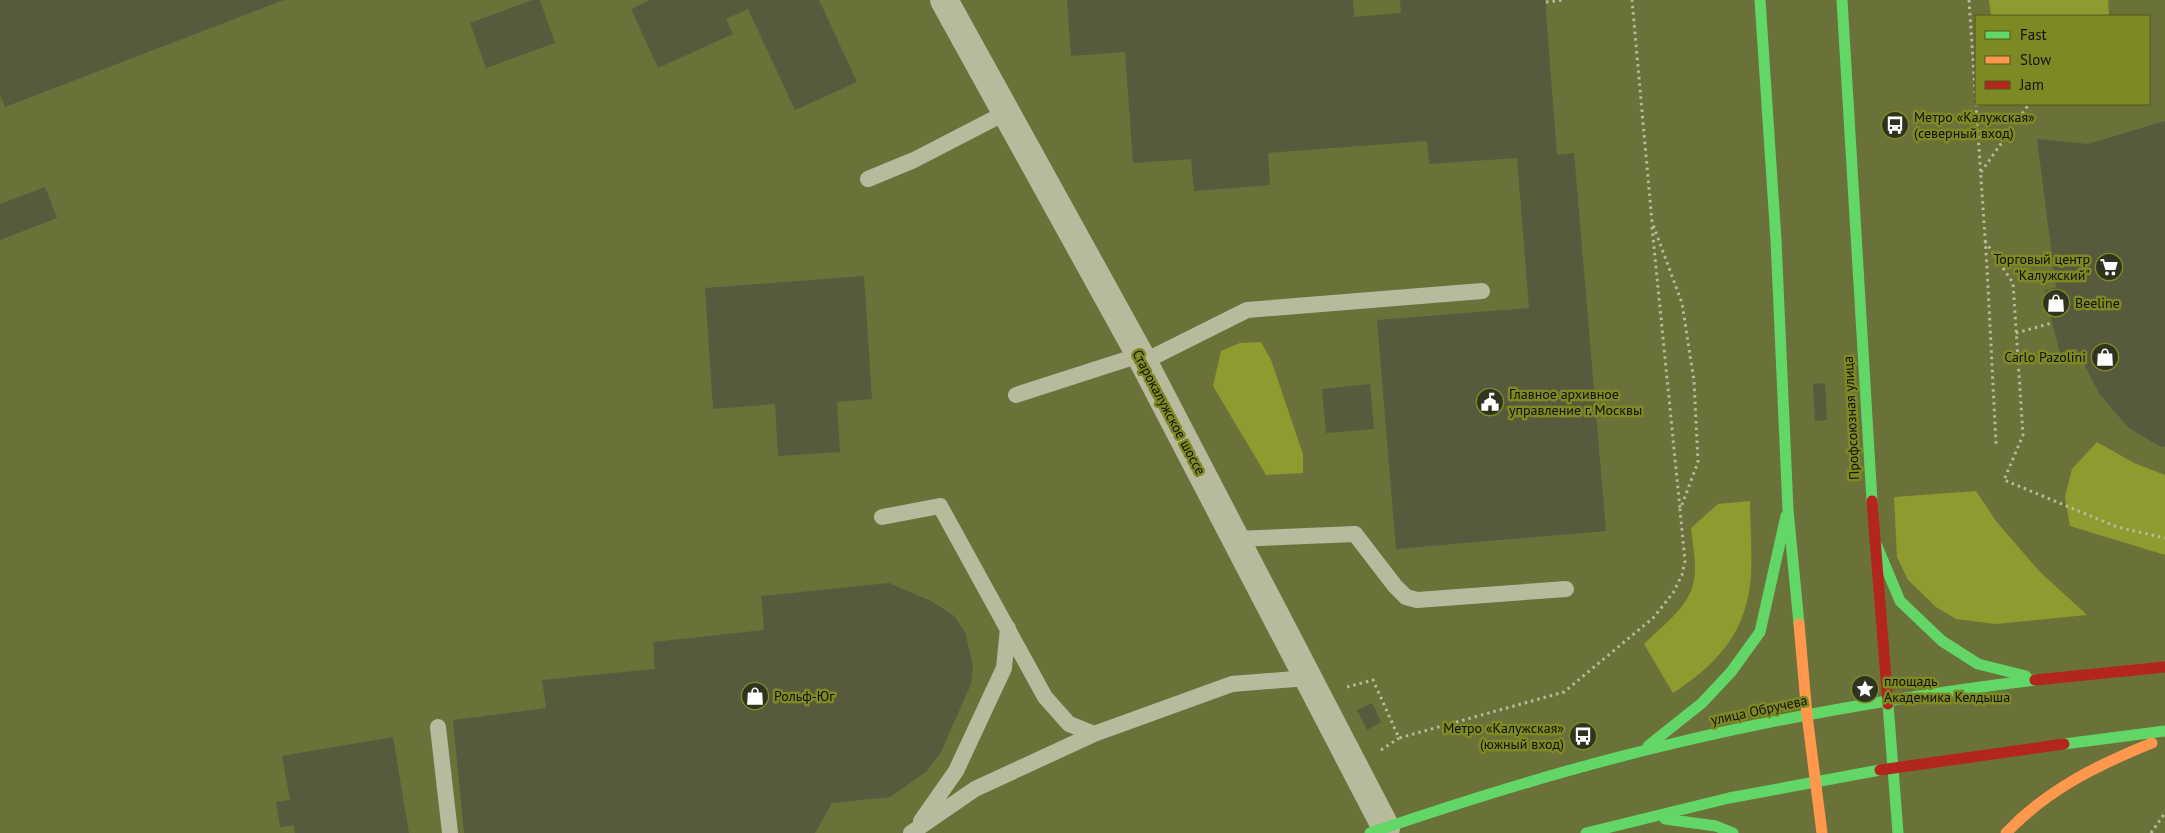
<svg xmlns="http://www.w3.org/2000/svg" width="2165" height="833" font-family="'PT Sans',sans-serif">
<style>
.green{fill:#8f9b2e}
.building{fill:#575a3c}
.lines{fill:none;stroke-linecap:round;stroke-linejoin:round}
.path{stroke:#b7ba9c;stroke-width:3;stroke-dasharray:2.5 4;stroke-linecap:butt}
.lane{stroke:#b7ba9c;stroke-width:16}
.street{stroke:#b7ba9c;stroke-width:28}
.fast{stroke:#63d668;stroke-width:11}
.slow{stroke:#ff974d;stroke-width:11}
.jam{stroke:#b3261e;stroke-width:11}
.labels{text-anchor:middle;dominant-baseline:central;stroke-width:5;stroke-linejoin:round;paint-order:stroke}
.poi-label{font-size:14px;fill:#111;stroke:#7d8922;text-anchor:start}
.street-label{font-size:14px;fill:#111;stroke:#7d8922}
</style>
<rect width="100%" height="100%" fill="#6b7239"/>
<!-- green -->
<path class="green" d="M1989,0H2108L2109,16H1991Z
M1261,342L1271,360L1303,454V473L1266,475L1213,386L1221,351L1240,343Z
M2097,442L2134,463L2165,475V555L2070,526L2065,497L2072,469Z
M1976,491L1996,521L2039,571L2087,615L1995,624L1956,619L1936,607L1908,580L1897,557L1894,497Z
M1750,501C1750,527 1753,559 1750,585C1744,636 1714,666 1673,693L1644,644C1659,629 1682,612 1691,591C1699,572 1693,548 1691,528L1718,504Z"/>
<!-- building -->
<path class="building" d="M0,0H284L5,107L0,95Z
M532,0H540L555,43L486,68L470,23Z
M650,0H819L857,82L795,110L748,9L726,19L733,34L658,68L631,9Z
M1067,0H1353L1354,17L1401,13L1400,0H1545L1557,155L1574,153L1606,531L1396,549L1377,320L1529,308L1517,158L1429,164L1427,141L1268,153L1270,185L1194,191L1191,159L1133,163L1125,52L1071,56Z
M2165,121V447L2159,446L2129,428L2100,395L2076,348L2060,353L2044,291L2056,287L2037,139L2088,144Z
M45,187L57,218L0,240V204Z
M864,276L872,399L837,402L840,452L778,456L775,404L713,409L705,288Z
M1825,383L1827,420L1815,421L1813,384Z
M1370,384L1374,429L1326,433L1322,389Z
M889,583L933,602L954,616L965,632L973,666L971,684L941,752L927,771L890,797L832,803L815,833H464L453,720L546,708L542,680L655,669L653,642L764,630L761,596Z
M1372,703L1381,722L1367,730L1357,710Z
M393,737L409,833H295L294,825L280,827L276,802L290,800L282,756Z"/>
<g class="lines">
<!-- path -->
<path class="path" d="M1969,0L1987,267L1996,444
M1546,2L1563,0
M1981,172L2029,104
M1652,227L1680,509
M1985,241L2013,283L2023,435L2004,480L2117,527L2165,538
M2016,333L2052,323
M1347,687L1373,680L1399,738L1564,692L1653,618L1673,593L1682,575L1685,561L1680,510L1698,462L1694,381L1682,303L1652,222L1632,0
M1381,750L1399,738
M2151,833L2165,813"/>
<!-- lane -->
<path class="lane" d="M868,179L914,160L1005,113
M1143,362L1247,310L1482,291
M1016,395L1140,355
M882,517L940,506L1045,697L1069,724L1094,734
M1236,539L1355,534L1395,586L1406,597L1417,600L1566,589
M438,727L450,833
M921,821L956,771L1004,668L1008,628
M911,833L975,789L1094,734L1232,684L1308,678"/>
<!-- street -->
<path class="street" d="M944,0L1140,355L1386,828"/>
<!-- fast -->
<path class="fast" d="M1760,0L1776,240L1788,510L1799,624
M1842,0L1872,501
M1877,546L1900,601L1942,641L1978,664L2026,676
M1888,704L1898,833
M2064,744L2165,731
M1648,746L1702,703L1731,672L1760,632L1786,516
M1665,819L1716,826L1733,833
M1370,833C1469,799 1569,768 1671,744C1791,715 1913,695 2035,680
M1586,833L1729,798L1880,770"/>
<!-- slow -->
<path class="slow" d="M1799,624L1807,715L1822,833
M2006,833C2047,790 2097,765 2152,743"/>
<!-- jam -->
<path class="jam" d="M1872,501L1888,704
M2035,680L2165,667
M1880,770L2064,744"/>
</g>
<!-- icons -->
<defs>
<g id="bus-disc" transform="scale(1.4375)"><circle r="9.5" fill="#30331f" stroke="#7d8922"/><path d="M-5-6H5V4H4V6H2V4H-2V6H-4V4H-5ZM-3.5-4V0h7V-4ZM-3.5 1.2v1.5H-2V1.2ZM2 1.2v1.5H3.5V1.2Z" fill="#fff"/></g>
<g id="supermarket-disc" transform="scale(1.4375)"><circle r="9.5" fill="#30331f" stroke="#7d8922"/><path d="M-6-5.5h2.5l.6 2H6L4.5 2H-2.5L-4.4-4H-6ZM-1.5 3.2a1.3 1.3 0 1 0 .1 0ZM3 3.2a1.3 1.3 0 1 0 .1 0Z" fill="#fff"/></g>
<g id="shop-disc" transform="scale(1.4375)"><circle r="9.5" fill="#30331f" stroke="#7d8922"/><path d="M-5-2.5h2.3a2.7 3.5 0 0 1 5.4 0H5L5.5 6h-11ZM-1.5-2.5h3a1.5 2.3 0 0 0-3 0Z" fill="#fff"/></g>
<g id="civic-disc" transform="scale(1.4375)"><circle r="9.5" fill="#30331f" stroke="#7d8922"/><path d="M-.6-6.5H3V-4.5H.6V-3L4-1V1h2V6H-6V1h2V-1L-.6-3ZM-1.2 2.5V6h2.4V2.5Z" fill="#fff"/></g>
<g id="sight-disc" transform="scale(1.4375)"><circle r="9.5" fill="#30331f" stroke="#7d8922"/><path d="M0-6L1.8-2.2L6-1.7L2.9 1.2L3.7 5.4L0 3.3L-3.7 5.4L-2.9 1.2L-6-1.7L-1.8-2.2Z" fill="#fff"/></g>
</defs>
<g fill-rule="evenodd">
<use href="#bus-disc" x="1895" y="125"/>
<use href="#supermarket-disc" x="2109" y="267"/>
<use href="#shop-disc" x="2056" y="303"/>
<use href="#shop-disc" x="2105" y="357"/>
<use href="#civic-disc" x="1490" y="402"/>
<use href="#sight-disc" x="1865" y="689"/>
<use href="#shop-disc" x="755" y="696"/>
<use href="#bus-disc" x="1583" y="736"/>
</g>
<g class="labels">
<!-- poi labels -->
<g class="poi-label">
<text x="1914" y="117">Метро «Калужская»<tspan x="1914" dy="16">(северный вход)</tspan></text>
<text x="2090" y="259" text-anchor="end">Торговый центр<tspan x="2090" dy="16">"Калужский"</tspan></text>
<text x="2075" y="303">Beeline</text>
<text x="2086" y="357" text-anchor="end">Carlo Pazolini</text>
<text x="1509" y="394">Главное архивное<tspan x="1509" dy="16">управление г. Москвы</tspan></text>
<text x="1884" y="681">площадь<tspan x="1884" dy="16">Академика Келдыша</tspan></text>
<text x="774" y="696">Рольф-Юг</text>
<text x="1564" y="728" text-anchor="end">Метро «Калужская»<tspan x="1564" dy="16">(южный вход)</tspan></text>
</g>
<!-- street labels -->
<g class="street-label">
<text transform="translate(1169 412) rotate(62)">Старокалужское шоссе</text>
<text transform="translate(1851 418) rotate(-93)">Профсоюзная улица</text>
<text transform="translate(1759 710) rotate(-12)">улица Обручева</text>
</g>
</g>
<!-- legend -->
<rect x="1975" y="15" width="175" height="90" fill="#7d8922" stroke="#52591b"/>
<rect x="1985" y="31" width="25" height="8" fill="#63d668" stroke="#52591b"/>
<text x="2020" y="40" font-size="15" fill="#111111">Fast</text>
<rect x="1985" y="56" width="25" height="8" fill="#ff974d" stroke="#52591b"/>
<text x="2020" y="65" font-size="15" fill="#111111">Slow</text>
<rect x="1985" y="81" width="25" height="8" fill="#b3261e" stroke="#52591b"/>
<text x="2020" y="90" font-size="15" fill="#111111">Jam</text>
</svg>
